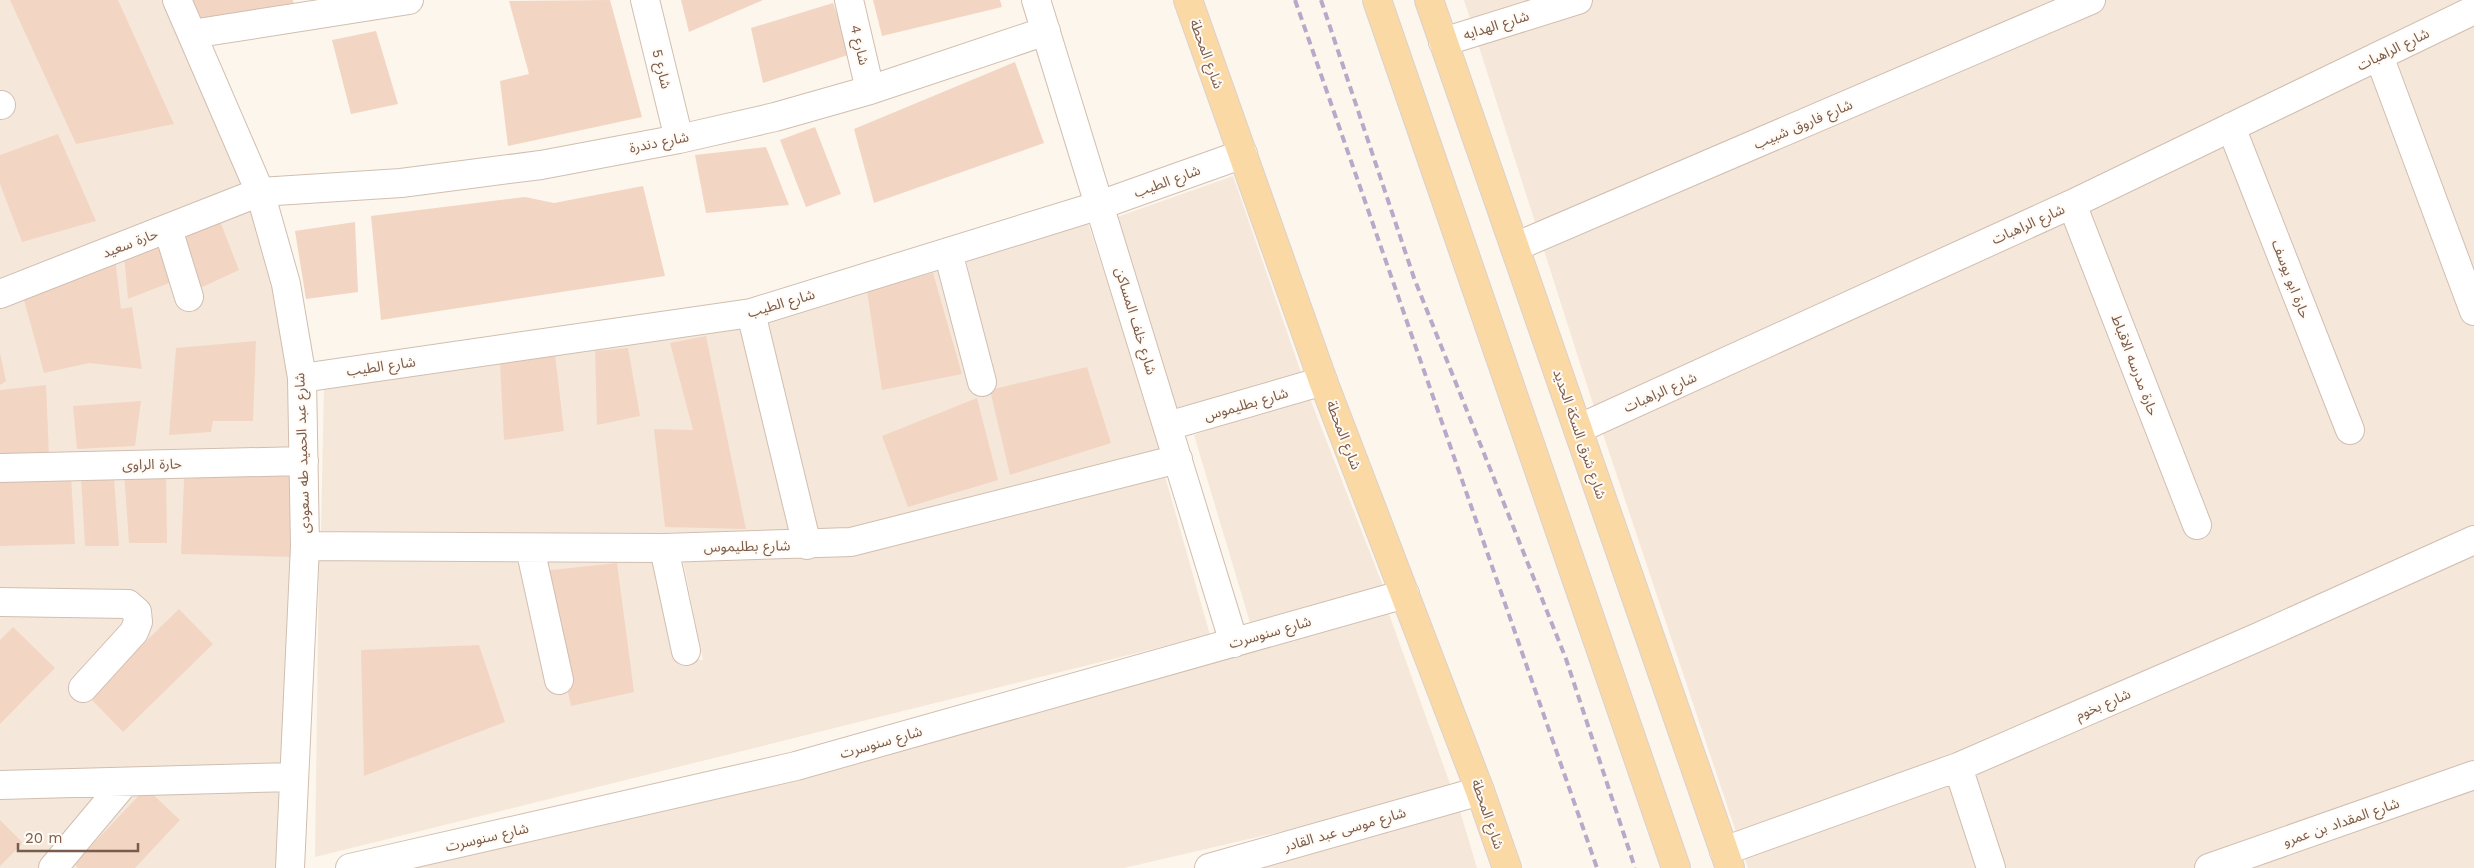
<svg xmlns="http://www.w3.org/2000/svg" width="2474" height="868" font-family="'Work Sans','Noto Sans Arabic',sans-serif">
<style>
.residential{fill:#f5e8da}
.building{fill:#f3d5c3}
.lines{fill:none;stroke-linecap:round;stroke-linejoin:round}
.minor-casing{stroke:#d1beb0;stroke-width:30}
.major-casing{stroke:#dad1cd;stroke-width:30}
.minor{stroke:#fff;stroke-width:28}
.major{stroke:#fbd9a5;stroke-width:28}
.rail{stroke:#b9a8c9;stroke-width:4;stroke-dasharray:8 5;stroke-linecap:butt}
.labels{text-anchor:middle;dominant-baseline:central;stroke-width:4;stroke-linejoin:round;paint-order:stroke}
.street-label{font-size:14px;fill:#7a5c4d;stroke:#fffaf3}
</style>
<rect width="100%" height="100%" fill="#fdf6ec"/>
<!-- residential -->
<path class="residential" d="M0,0H166L240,170L278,285L296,407L283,868H0Z
M1464,0H2474V868H1748L1594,407Z
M1233,176L1302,375L1175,408L1117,217Z
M1088,223L1162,452L819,537L766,318L938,267L971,390L993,386L966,259Z
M740,327L791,537L321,531L324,386Z
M1309,396L1385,591L1251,626L1194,435Z
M1165,476L1210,635L315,857L319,556H655L675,660H703L683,561Z
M1389,614L1453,792L1124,868H406Z
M1460,811L1477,868H1215Z"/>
<!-- building -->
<path class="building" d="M10,0H118L174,124L76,144Z
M187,0H293L295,13L196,31Z
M610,0L642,117L508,146L500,81L529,74L509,1Z
M681,0H763L689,32Z
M873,0H1000L1002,7L882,36Z
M833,3L851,54L763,83L751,28Z
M376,31L398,104L351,114L332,40Z
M1015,62L1044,143L874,203L854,129Z
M815,127L841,194L806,207L780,140Z
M58,134L96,221L22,242L0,184V155Z
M766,147L789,205L706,213L695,155Z
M643,186L665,276L381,320L371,216L525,197L554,203Z
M218,216L239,270L194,291L176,237Z
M355,222L358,292L306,299L295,231Z
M163,238L177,280L128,299L124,255Z
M115,257L121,309L132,307L142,369L89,363L44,373L21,289Z
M933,273L962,374L882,390L867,291Z
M706,336L746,529L665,527L654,429L693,430L670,343Z
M256,341L253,421H213L211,432L169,435L176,348Z
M628,348L640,416L597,425L595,351Z
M0,353L6,381L0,385Z
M555,354L564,431L504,440L500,363Z
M1087,367L1111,443L1010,475L990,390Z
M46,385L49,455L0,461V390Z
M977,398L998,480L908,507L882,436Z
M141,401L135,446L77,449L73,406Z
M166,470L167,543H129L124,473Z
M300,470L294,557L181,554L184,479Z
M71,476L75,544L0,546V478Z
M81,478H114L119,546H85Z
M617,563L634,692L571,706L542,571Z
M179,609L213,644L123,732L89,697Z
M13,627L55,668L0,724V640Z
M479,645L505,722L364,776L361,650Z
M146,788L180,820L135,868H78L74,864Z
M0,820L23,843L0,866Z"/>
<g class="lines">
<!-- minor casing -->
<g class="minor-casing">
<path id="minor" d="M177,0L260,192L286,284L302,378L305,546L290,868
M645,0L679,139
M849,0L870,90
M1036,0L1234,643
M192,34L409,0
M1443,42L1578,0
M2379,56L2474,311
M0,105H1
M2231,127L2350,430
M2072,204L2197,525
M168,229L189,297
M1515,247L2091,0
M948,252L982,382
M0,294L260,192L401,183L541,165L679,139L775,117L870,90L1046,31
M751,313L807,545
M302,378L751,313L1100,205L1243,154
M1168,426L1323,381
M1578,429L2072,204L2474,10
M0,468L304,461
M305,546L664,548L851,542L1178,459
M530,548L559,680
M664,548L686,651
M0,602L128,604L137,612L138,622L134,632L83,688
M1958,767L1991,868
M0,785L294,777
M1724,851L1958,767L2256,638L2474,540
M53,868L125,782
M350,868L796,766L1405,594
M1209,868L1480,791
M2209,868L2474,775"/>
</g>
<!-- major casing -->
<g class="major-casing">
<path id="major" d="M1188,0L1323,381L1480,791L1507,868
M1377,0L1676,868
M1429,0L1730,868"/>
</g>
<!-- minor -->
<use href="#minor" class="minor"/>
<!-- major -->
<use href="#major" class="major"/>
<!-- rail -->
<path class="rail" d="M1295,0L1597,868
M1321,0L1414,278L1566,659L1635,868"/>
</g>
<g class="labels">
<!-- street labels -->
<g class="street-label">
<text transform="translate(1496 25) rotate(-17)">شارع الهدايه</text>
<text transform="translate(860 45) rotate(77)">شارع 4</text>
<text transform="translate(2393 49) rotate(-26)">شارع الراهبات</text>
<text transform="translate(1207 54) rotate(70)">شارع المحطة</text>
<text transform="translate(662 69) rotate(76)">شارع 5</text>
<text transform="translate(1803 124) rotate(-23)">شارع فاروق شبيب</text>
<text transform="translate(659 142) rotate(-11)">شارع دندرة</text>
<text transform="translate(1167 181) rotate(-20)">شارع الطيب</text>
<text transform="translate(2028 224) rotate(-24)">شارع الراهبات</text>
<text transform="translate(130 243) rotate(-21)">حارة سعيد</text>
<text transform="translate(2291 279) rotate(69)">حارة ابو يوسف</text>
<text transform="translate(781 303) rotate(-16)">شارع الطيب</text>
<text transform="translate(1136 321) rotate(73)">شارع خلف المساكن</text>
<text transform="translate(2135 365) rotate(69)">حارة مدرسه الاقباط</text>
<text transform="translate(381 366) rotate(-8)">شارع الطيب</text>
<text transform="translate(1660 392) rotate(-24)">شارع الراهبات</text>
<text transform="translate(1246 404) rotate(-16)">شارع بطليموس</text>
<text transform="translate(1580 434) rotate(71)">شارع شرق السكة الحديد</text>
<text transform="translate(1344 435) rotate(69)">شارع المحطة</text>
<text transform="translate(302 453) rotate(-92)">شارع عبد الحميد طه سعودى</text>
<text transform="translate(152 464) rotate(-1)">حارة الراوى</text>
<text transform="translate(747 546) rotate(-1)">شارع بطليموس</text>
<text transform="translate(1270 632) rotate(-16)">شارع سنوسرت</text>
<text transform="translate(2103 704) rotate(-23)">شارع بخوم</text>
<text transform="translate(881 742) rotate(-16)">شارع سنوسرت</text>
<text transform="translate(1488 814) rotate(71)">شارع المحطة</text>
<text transform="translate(2341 822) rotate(-19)">شارع المقداد بن عمرو</text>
<text transform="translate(1345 829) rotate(-16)">شارع موسى عبد القادر</text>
<text transform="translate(487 837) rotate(-13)">شارع سنوسرت</text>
</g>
</g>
<!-- scale -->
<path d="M18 843v8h120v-8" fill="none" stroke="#7a5c4d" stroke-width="2.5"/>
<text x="25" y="843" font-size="15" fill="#7a5c4d" stroke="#fffaf3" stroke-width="4" paint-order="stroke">20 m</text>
</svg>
